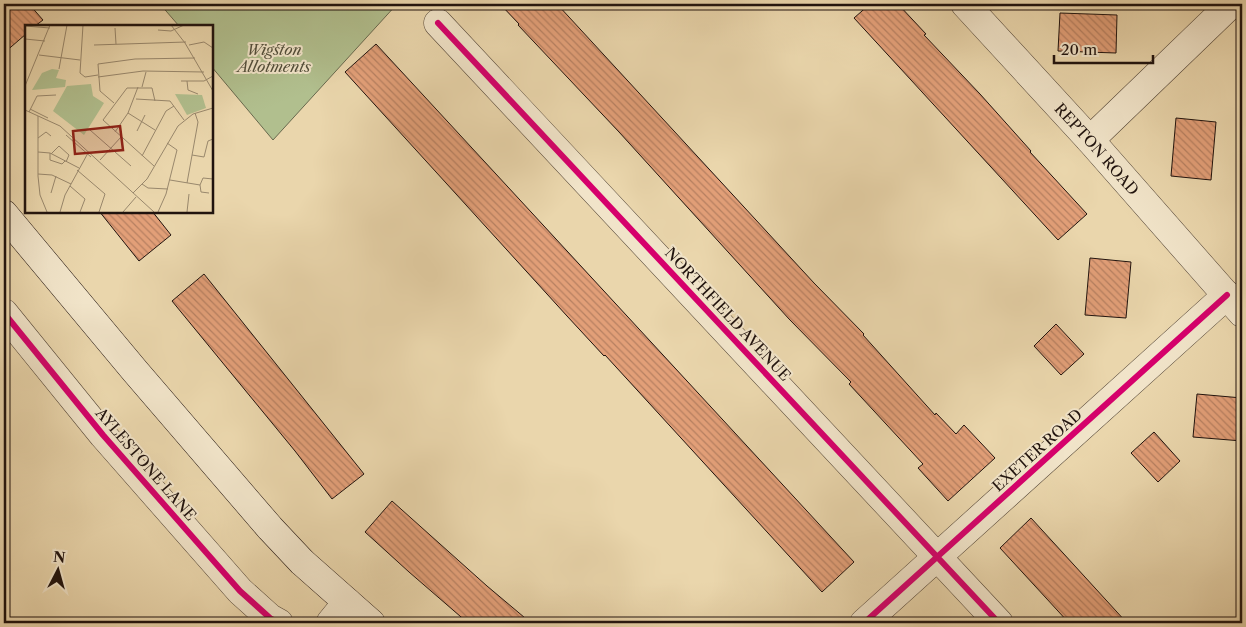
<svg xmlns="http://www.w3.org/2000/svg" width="1246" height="627" font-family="'Libre Caslon Text',serif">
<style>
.garden{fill:#b1bf8e;stroke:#68694e}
.building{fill:url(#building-back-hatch);stroke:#20130e}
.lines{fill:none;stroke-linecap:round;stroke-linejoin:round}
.minor-casing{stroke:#524436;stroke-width:29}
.secondary-casing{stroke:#20130e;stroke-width:29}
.minor{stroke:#f1e4c9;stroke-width:28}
.secondary{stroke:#f1e4c9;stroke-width:28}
.cycleway-casing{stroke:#f1e4c9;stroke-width:9}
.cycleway{stroke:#d6006c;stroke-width:6}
.labels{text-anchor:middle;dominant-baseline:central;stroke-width:4;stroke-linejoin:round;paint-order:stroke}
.park-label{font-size:15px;font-style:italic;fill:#534f3b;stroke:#f1e4c9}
.street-label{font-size:15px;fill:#20130e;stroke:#f1e4c9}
.inset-road{fill:none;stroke:#99886d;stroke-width:1}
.view{fill:#8f2418;fill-opacity:0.15;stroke:#8f2418;stroke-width:2.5}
.inset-edge{fill:none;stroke:#20130e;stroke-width:2.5}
</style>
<defs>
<pattern id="building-back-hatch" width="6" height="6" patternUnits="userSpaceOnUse" patternTransform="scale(1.25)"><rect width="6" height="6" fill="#e29f78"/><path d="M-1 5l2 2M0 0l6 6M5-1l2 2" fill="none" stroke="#b78061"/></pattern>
</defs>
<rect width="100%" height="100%" fill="#ead6ac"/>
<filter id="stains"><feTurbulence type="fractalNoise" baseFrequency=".004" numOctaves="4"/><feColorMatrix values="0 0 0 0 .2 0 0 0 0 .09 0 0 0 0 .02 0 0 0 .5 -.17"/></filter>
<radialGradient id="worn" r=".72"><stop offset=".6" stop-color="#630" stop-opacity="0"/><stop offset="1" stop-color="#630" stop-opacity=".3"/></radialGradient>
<!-- garden -->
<path class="garden" d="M160,4H397L273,140L211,66V26H179Z"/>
<!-- building -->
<path class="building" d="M4,4H29L43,20L35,26H26V34L4,53Z
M500,4H557L814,283L864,334L863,335L935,415L936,413L956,434L964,425L995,458L948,501L918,468L923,464L849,384L851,382L789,319L619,132L518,25L519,24Z
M870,4H898L926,34L924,35L980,94L1031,151L1030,152L1087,214L1058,240L854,18Z
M1060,13L1117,15L1116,53L1058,51Z
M376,44L854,562L822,592L605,355L604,356L567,316L345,72Z
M1176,118L1216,122L1211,180L1171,176Z
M99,211H152L171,235L139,261Z
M1090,258L1131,262L1126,318L1085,315Z
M204,274L364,474L332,499L295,451L172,301Z
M1056,324L1084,354L1061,375L1034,346Z
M1197,394L1242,398V441L1193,437Z
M1154,432L1180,461L1158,482L1131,453Z
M392,501L487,586L531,623H468L409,572L365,532Z
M1031,518L1074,565L1127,623H1069L1000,548Z"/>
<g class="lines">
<!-- minor casing -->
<g class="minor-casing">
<g id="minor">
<path id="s1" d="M965,4L1090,140L1242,313"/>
<path d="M438,23L999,623"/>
<path d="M1090,140L1231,4"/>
<path d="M4,313L103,435L240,591L270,618L279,623"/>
<path d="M330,623L347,602"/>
<path d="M864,623L1227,295"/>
</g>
</g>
<!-- secondary casing -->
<g class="secondary-casing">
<path id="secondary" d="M4,214L135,371L270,528L302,562L371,623"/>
</g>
<!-- minor -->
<use href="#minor" class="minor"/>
<!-- secondary -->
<use href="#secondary" class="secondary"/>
<!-- cycleway casing -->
<g class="cycleway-casing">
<path id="cycleway" d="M438,23L999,623
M4,313L103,435L240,591L270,618L279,623
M864,623L1227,295"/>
</g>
<!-- cycleway -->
<use href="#cycleway" class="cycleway"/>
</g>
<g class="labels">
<!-- park labels -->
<g class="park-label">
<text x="274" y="49">Wigston<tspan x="274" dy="17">Allotments</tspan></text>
</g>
<!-- street labels -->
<g class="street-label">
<text stroke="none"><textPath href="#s1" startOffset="196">REPTON ROAD</textPath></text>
<text transform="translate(728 314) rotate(47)">NORTHFIELD AVENUE</text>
<text transform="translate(1037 450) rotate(-42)">EXETER ROAD</text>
<text transform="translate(146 464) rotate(49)">AYLESTONE LANE</text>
</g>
</g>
<!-- overview -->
<g transform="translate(25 25)">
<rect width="188" height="188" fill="#ead6ac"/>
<path d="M27,44L34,45L31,53L41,55L40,62L7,65L17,48Z" fill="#b1bf8e"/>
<path d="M150,69L177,70L181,83L162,90Z" fill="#b1bf8e"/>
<path d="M66,59L68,71L79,78L59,110L28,86L42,61Z" fill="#b1bf8e"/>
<path class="inset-road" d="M58,0L55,48L60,52L73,50M146,0L160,18L188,66M0,1L25,3M90,3L91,19M133,5L146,6L159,0M0,14L20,16M69,20L161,17M164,20L179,17L188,23M14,30L55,35M34,44L42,0M73,52L118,46L179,47M156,56H179L188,51M162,56L163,65L173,69M0,61L25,0M117,62L121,47M111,74L145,76L159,95M89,78L75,66L73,39L110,34L170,33M5,84L23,93M0,85L35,101L129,187M4,87L12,71L31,70M103,88L130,105M13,91V151L15,170L22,187M65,105L106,141M112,106L120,90M90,107L103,88L113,62M41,110L66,132M13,113L21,107L26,111M13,127L25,128L54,143M25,128V135L37,139L40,136M26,129L34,121L44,130L41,137M167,130L179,132L183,116L188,114M117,131L141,86L149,81M75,135L96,112M129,141L78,95L102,63H127L130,76M52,145L80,169L74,187M13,149L27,150L46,159M145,155L175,160M162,158L173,97L170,88M117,159L123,163L143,164M45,161L60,174L55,187M26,168L31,151M108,168L122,154L153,101L168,89L188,83M184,168L176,167L175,160L178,153L188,154M35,187L40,170L63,128M98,187L111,172M133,187L141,169L152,125L142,118M162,187L164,169"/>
<path class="view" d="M95,101L98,125L50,129L48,106Z"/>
<rect width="188" height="188" class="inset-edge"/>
</g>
<!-- margin -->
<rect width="1246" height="627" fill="none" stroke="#ead6ac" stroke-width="20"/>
<rect x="5" y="5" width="1236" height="617" fill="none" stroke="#20130e" stroke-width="2.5"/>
<rect x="10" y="10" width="1226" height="607" fill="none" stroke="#20130e"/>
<!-- north arrow -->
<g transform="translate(58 570) rotate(6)" stroke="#f1e4c9" stroke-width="4" paint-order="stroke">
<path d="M0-4L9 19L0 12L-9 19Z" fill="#20130e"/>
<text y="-8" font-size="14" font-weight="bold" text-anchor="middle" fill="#20130e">N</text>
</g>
<!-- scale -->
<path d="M1054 55v8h99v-8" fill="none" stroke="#20130e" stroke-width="2.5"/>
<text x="1061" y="55" font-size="15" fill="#20130e" stroke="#f1e4c9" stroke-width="4" paint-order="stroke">20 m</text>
<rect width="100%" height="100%" filter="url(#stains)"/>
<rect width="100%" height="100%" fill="url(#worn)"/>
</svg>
